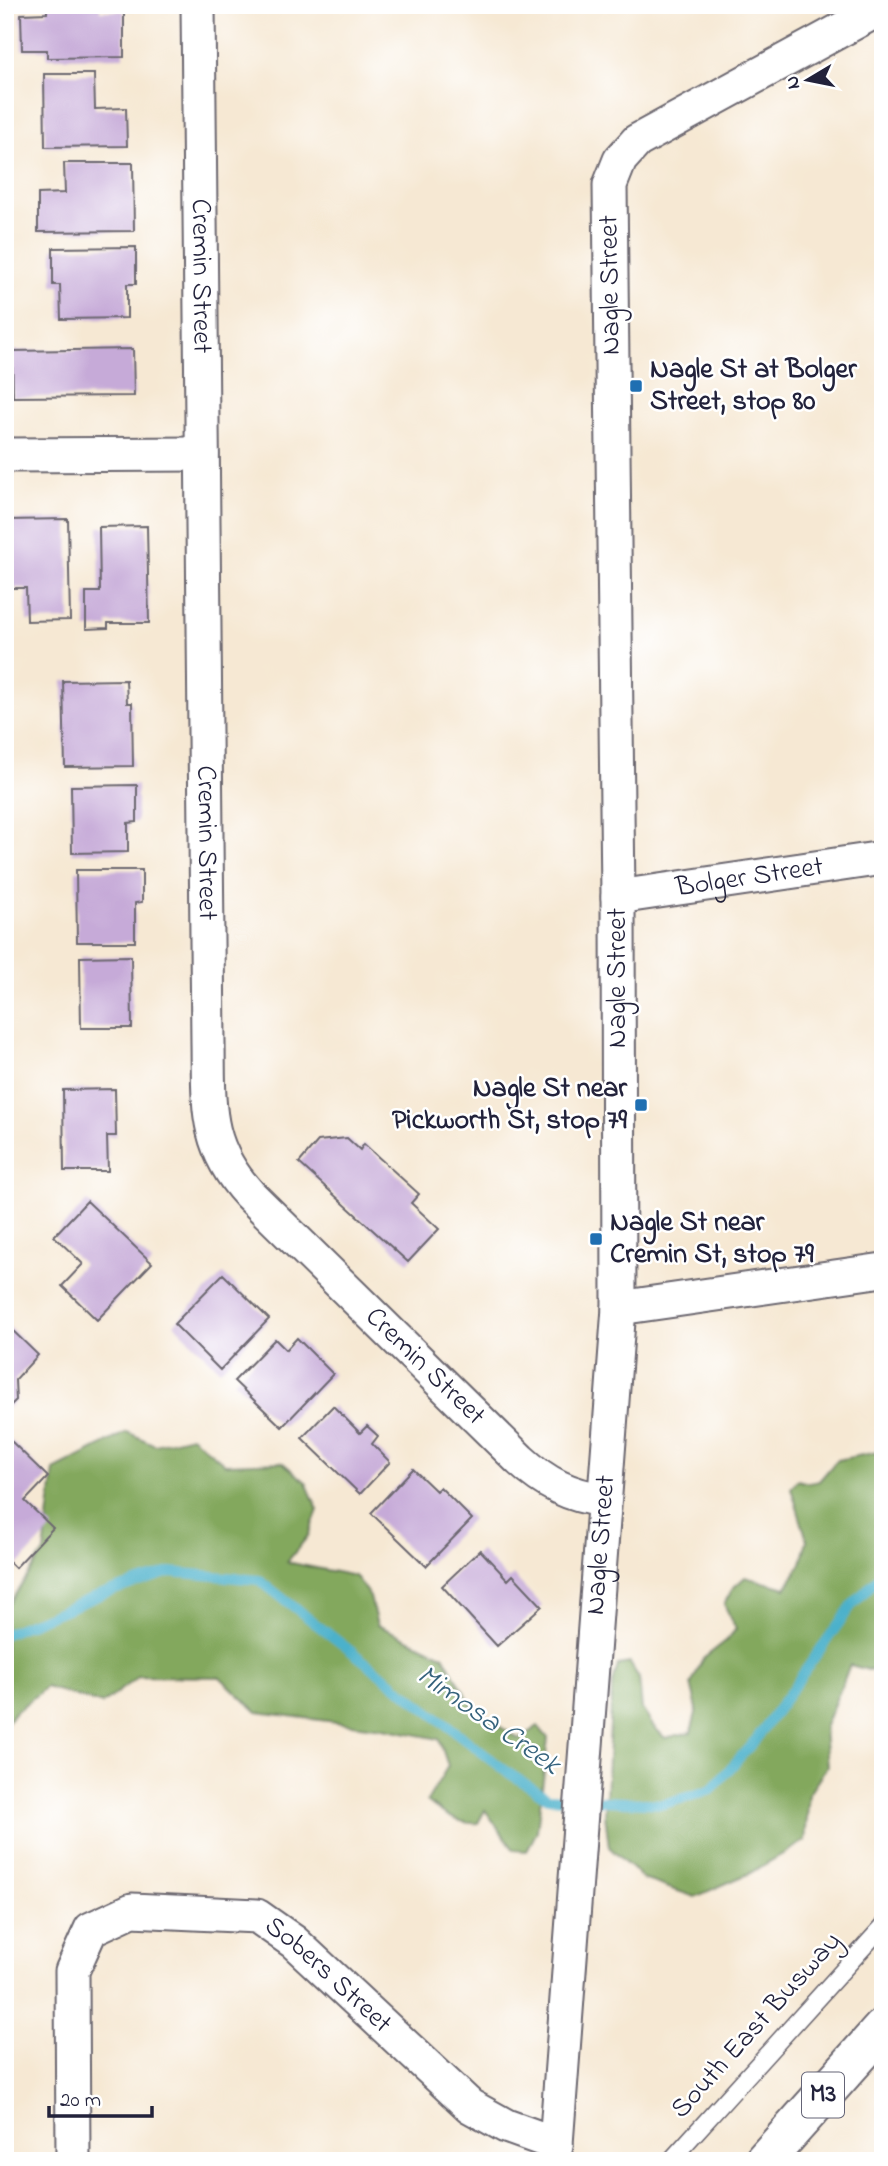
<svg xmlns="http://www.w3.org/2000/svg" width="888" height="2166" font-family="'Indie Flower',sans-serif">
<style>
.forest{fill:#83a85d;stroke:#52654c;stroke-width:2}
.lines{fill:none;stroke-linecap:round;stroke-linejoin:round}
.stream{stroke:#4cb1cb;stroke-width:10}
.building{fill:#c6aad8}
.service-casing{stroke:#6c6770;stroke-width:19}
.minor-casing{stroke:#6c6770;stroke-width:37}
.motorway-casing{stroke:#6c6770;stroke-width:42}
.service{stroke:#fff;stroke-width:16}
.minor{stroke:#fff;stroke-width:33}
.motorway{stroke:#fff;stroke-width:38}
.poi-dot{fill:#1f6fb2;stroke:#fff;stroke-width:2.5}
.labels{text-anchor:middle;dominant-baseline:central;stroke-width:5;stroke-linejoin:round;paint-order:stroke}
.shield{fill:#fff;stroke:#646476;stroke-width:2}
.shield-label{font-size:26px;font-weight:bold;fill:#22223b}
.street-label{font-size:28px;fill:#22223b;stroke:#fff}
.poi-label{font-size:28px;font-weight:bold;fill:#22223b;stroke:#fff;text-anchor:start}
.water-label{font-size:30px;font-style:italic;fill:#35627c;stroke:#fff}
</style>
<rect width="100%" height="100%" fill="#fff"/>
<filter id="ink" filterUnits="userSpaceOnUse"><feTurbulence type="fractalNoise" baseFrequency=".0143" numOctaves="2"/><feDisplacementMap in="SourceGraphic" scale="14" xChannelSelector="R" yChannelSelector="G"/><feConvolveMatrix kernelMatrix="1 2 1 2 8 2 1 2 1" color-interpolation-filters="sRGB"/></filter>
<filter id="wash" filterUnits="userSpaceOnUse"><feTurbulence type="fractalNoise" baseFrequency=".00686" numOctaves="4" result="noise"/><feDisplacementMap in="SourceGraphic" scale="28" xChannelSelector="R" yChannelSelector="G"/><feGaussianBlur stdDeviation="1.57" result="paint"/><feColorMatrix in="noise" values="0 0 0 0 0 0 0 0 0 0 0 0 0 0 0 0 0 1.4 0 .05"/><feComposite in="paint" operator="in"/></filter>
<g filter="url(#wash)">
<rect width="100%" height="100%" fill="#f6e8d3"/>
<!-- forest -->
<path class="forest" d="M127,1432L155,1445L191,1436L225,1464L282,1462L306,1482L318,1510L308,1536L287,1562L355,1576L370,1597L377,1625L443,1655L474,1709L519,1739L538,1726L548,1738L537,1831L527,1851L514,1850L485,1810L478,1823C460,1825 440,1812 427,1801L448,1766L439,1739L383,1728L257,1712L220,1677L139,1676L102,1704L46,1687L13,1714L5,1726V1609L44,1552L54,1470Z
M883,1451V1674L850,1665L824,1728L827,1766L809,1794L805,1841L750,1873L695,1897L643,1879L609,1847L605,1814L612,1687L618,1665L630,1663L639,1678L642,1709L654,1727L665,1738L691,1732L697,1709L691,1684L703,1659L727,1640L736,1629L724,1604L733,1588L745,1577L786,1588L801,1563L807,1540L791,1488L797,1480L809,1483L819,1481L837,1460Z"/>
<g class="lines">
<!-- stream -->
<path class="stream" d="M5,1634L105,1593L170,1572L259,1580L510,1774L548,1798L664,1804L711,1790L757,1738L852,1605L883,1573"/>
</g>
<g id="blocks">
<!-- building -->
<path class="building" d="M47,5H100V11H124V57L47,58V50H22L21,14L47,13Z
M44,74H94L95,109L126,108L127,146L45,147Z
M64,163H133L134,231L38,232V194L65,193Z
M136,247V284H127V318L61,319L60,285H53V248Z
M133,349L134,396L13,397L12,351Z
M68,519L70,620L27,621L26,588H5V520Z
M147,526L149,623H108V628L86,629V592H100L99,527Z
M126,680L127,703H132L133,766L65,767L63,681Z
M137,785V822L128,823V852L72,853L71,786Z
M76,870H142V902L135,903V942H77Z
M131,956L132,1028H81L80,957Z
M115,1089L116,1136H107L108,1171H64L63,1090Z
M347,1138L360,1150L364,1144L419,1194L411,1203L439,1229L408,1262L299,1163L318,1141Z
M87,1201L152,1263L97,1320L62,1286L83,1264L54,1236Z
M223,1274L269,1319L220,1370L174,1324Z
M7,1325L38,1355L15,1380L16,1400L5,1411Z
M297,1338L333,1374L282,1427L234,1381L275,1339L286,1350Z
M333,1406L360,1433L367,1426L378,1436L372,1444L390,1462L360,1494L302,1438Z
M9,1439L48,1477L25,1501L53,1528L15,1568L5,1558V1443Z
M413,1469L436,1491L440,1487L472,1519L426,1566L371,1513Z
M480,1550L508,1580L513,1575L542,1606L497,1646L442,1586Z"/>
</g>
</g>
<g filter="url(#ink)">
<use href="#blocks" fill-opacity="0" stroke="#6c6770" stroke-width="2"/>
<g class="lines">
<!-- service casing -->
<g class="service-casing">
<path id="service" d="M670,2161L883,1926"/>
</g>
<!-- minor casing -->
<g class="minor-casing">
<g id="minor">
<path id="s1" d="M198,5L208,1043C209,1104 204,1145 249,1194L520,1460C545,1483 570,1496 604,1500"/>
<path d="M5,455L202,454"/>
<path id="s2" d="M618,897L883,858"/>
<path d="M619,1308L883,1270"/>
<path id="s3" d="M73,2161L72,1971L91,1929L132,1910L257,1916L294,1942L470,2106L506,2126L556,2144"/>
<path id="s4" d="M553,2161L556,2144L619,1308L618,897L610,185L620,160L637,141L883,7"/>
</g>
</g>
<!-- motorway casing -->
<g class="motorway-casing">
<path id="motorway" d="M764,2161L883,2028"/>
</g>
<!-- service -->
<use href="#service" class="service"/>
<!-- minor -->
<use href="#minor" class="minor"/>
<!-- motorway -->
<use href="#motorway" class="motorway"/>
</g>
</g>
<!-- markers -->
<g class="poi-dot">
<rect x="629" y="379" width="14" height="14" rx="3.5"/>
<rect x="634" y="1098" width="14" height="14" rx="3.5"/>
<rect x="589" y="1232" width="14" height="14" rx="3.5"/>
</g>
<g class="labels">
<!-- shield labels -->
<rect class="shield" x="802" y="2072.5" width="42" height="45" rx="5"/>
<g class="shield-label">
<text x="823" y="2095">M3</text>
</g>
<!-- street labels -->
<g class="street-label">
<text stroke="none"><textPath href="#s1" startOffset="271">Cremin Street</textPath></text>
<text transform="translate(611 285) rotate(-91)">Nagle Street</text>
<text stroke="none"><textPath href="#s1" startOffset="838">Cremin Street</textPath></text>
<text stroke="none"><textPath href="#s2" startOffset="133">Bolger Street</textPath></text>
<text transform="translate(618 978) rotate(-90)">Nagle Street</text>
<text stroke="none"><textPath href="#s1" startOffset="1446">Cremin Street</textPath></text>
<text stroke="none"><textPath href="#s4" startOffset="618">Nagle Street</textPath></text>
<text stroke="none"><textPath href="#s3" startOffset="499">Sobers Street</textPath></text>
<text transform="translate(757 2026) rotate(-48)">South East Busway</text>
</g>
<!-- poi labels -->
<g class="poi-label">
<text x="650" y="370">Nagle St at Bolger<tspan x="650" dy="32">Street, stop 80</tspan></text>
<text x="627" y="1089" text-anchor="end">Nagle St near<tspan x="627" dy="32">Pickworth St, stop 79</tspan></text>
<text x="610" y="1223">Nagle St near<tspan x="610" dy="32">Cremin St, stop 79</tspan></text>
</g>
<!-- water labels -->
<g class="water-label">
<text transform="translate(488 1721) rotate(35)">Mimosa Creek</text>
</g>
</g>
<!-- margin -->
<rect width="888" height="2166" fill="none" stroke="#fff" stroke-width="28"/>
<!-- north arrow -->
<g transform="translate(808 80) rotate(260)" stroke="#ffffff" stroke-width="5" paint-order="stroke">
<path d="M0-5L12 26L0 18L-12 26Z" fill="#22223b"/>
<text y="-10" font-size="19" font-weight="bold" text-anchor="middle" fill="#22223b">N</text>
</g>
<!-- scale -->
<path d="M49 2106v10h103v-10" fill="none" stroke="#22223b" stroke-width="3.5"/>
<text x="60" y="2106" font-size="21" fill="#22223b" stroke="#ffffff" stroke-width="5" paint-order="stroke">20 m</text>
</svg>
